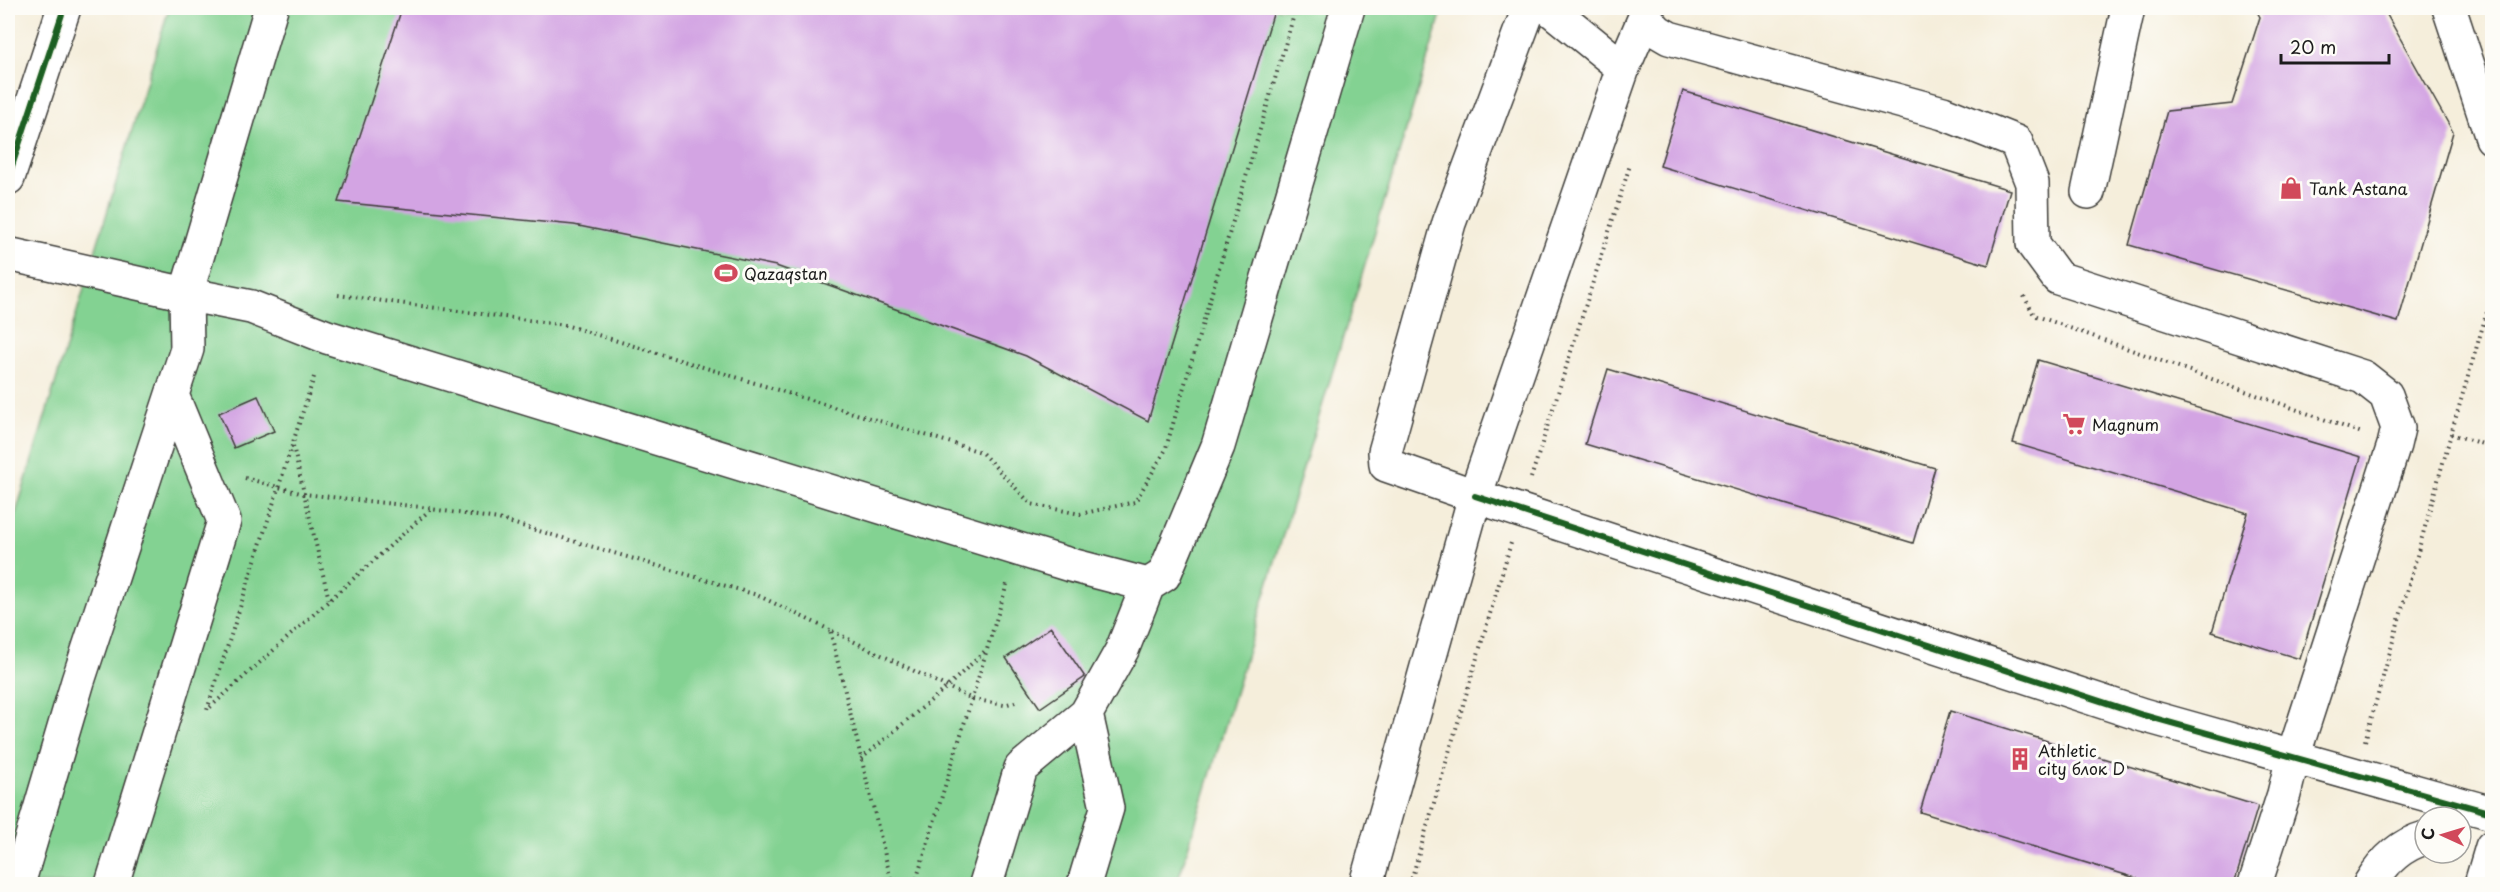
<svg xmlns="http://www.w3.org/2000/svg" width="2500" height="892" font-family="'Playpen Sans',sans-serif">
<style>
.green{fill:#83d292;stroke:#507757;stroke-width:1.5}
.building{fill:#d3a4e3}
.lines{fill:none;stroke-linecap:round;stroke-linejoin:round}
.minor-casing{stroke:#3d3c39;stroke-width:36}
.path{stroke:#3d3c39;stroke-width:4;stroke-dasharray:1.5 4.5;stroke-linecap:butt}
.minor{stroke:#fff;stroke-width:33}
.cycleway-casing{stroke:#fdfcf7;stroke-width:10}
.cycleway{stroke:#1b5e20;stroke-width:6}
.labels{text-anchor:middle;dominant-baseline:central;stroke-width:6;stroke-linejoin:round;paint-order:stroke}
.poi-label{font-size:16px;fill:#1c1c1c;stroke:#fdfcf7;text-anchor:start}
</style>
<rect width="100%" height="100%" fill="#fdfcf7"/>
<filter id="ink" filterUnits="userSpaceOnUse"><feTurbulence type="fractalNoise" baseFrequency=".0167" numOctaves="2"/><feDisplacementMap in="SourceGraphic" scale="12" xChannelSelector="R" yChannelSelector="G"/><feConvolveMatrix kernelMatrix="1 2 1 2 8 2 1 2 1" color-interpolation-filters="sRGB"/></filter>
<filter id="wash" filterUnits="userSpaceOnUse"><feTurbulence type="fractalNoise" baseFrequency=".008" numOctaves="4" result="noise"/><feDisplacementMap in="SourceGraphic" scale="24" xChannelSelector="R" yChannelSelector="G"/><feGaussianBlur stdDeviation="1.35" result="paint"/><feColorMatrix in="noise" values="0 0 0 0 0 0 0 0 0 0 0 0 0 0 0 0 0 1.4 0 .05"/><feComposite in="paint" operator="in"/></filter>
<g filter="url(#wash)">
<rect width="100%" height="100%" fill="#f5eedb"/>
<!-- green -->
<path class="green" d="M169,8H1443L1177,884H8V539Z"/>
<g id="blocks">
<!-- building -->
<path class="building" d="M402,8H1275L1148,421L1026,356L776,266L574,225L338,202Z
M2255,8H2383L2453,132L2398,322L2129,245L2167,111L2232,104L2260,17Z
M1683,91L2010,190L1988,265L1660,166Z
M2038,360L2361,457L2300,659L2212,632L2248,513L2013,443Z
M1608,369L1935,468L1913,543L1585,444Z
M258,396L274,431L234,448L219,413Z
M1051,627L1085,677L1040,708L1006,658Z
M1950,711L2258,806L2234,884H2137L2139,879L1920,812Z"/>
</g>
</g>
<g filter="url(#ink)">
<use href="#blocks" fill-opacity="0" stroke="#3d3c39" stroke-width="1.5"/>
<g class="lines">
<!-- minor casing -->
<g class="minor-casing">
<path id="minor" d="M271,8L186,294L251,307L327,337L1067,564L1148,585L1164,575L1218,446L1348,8
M1529,8L1449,223L1385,452L1386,465L1475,496L2143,715L2492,813
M1549,8L1623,68
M1646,8L1645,17L1657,31L1669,38L1943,113L2016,142L2032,183L2033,244L2058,278L2363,377L2386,395L2398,428L2394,445L2293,757L2284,794L2255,884
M2449,8L2492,138
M8,178L64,8
M2088,192L2128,8
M8,254L186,294L187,349L78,681L18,884
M112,884L224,521L172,395
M986,884L1021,768L1086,714L1122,650L1148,585
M1084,884L1107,808L1086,714
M1366,884L1475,496L1623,68L1645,17
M2370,884C2383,862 2400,845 2425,838
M2481,884L2492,847"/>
</g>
<!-- path -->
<path class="path" d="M338,295L565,325L981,452L1031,504L1080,514L1135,502L1165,451L1296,8
M2024,296L2034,315L2362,433
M314,377L207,710L431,509L498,519L757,595L830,630
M2451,434L2492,447
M293,446L329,600
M245,478L304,494L430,508
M1531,478L1630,165
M2365,741L2451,434L2492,295
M861,759L947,687L987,649
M892,884L830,630L972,699L1004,705L1019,701
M915,884L1008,581
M1410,884L1511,543"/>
<!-- minor -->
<use href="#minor" class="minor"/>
<!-- cycleway casing -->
<g class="cycleway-casing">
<path id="cycleway" d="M8,178L64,8
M1475,496L2143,715L2492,813"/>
</g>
<!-- cycleway -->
<use href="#cycleway" class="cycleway"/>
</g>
</g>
<!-- icons -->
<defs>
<g id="shop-bare" transform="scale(1.8)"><path d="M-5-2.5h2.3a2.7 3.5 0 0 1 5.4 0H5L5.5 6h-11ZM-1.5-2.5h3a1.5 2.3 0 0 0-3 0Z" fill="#d1495b" stroke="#fdfcf7" stroke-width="2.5" paint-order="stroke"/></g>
<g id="stadium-bare" transform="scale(1.8)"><path d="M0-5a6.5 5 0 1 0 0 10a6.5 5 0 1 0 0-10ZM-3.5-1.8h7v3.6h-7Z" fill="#d1495b" stroke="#fdfcf7" stroke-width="2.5" paint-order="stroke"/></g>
<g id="supermarket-bare" transform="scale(1.8)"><path d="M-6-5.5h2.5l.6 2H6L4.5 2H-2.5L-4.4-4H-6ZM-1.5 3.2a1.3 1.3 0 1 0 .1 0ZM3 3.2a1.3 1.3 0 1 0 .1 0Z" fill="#d1495b" stroke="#fdfcf7" stroke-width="2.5" paint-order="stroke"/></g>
<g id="building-bare" transform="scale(1.8)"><path d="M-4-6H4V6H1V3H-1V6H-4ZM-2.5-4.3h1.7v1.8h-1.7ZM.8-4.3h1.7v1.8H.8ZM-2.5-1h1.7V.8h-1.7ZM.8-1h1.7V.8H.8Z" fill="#d1495b" stroke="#fdfcf7" stroke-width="2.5" paint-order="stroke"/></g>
</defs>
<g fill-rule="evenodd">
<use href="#shop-bare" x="2291" y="188"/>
<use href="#stadium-bare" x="726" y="273"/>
<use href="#supermarket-bare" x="2074" y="424"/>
<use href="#building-bare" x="2020" y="759"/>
</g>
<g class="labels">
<!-- poi labels -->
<g class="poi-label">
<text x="2309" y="188">Tank Astana</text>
<text x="744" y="273">Qazaqstan</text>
<text x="2092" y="424">Magnum</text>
<text x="2038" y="750">Athletic<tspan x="2038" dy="18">city блок D</tspan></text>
</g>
</g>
<!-- margin -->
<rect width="2500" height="892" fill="none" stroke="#fdfcf7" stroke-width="30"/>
<!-- north arrow -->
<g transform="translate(2443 835) rotate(274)"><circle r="28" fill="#fdfcf7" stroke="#a3a29f" stroke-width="1.5"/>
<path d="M0-4.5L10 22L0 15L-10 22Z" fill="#d1495b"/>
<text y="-9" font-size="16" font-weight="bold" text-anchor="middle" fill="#1c1c1c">С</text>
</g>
<!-- scale -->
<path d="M2281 54v9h108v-9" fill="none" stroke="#1c1c1c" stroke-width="3"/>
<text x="2290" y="54" font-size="18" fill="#1c1c1c" stroke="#fdfcf7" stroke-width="4.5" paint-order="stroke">20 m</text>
</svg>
